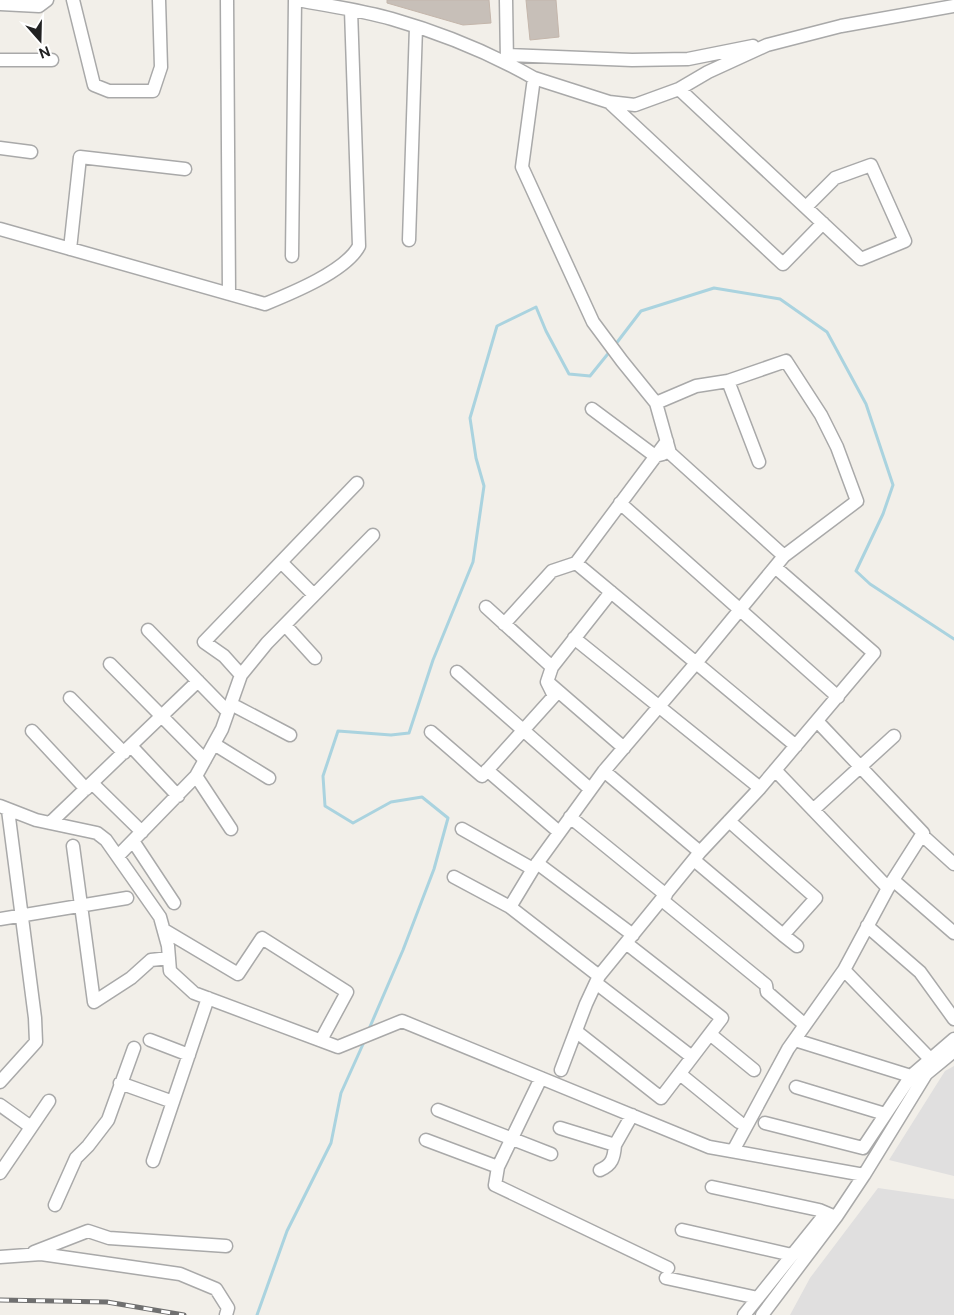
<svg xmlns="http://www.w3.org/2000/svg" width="954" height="1315" font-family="'Public Sans',sans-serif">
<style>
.residential{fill:#e0dfdf}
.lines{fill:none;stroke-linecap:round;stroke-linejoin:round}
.stream{stroke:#aad3df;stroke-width:3}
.building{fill:#c7bfb8;stroke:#c4b6ab}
.minor-casing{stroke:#a9a9a9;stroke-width:15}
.minor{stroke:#fff;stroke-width:12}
.rail-casing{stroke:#707070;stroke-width:5}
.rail{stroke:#fff;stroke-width:3;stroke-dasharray:9;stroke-linecap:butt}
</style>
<rect width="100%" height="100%" fill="#f2efe9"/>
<!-- residential -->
<path class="residential" d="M954,1066V1176L889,1160L945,1071Z
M878,1188L954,1199V1315H790L810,1278Z"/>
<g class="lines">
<!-- stream -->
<path class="stream" d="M615,345L641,311L714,288L780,299L827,332L866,404L893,485L883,514L856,571L870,584L954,639
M369,1029L403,950L434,869L448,818L422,797L391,802L353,823L325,806L323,776L338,731L391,735L409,733L433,660L473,562L484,486L476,458L470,418L497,326L536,307L546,331L569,374L590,376L611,350
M257,1315L287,1231L331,1143L341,1093L364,1042"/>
</g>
<!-- building -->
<path class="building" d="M387,0H489L491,23L463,25L387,3Z
M526,0H556L559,37L530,40Z"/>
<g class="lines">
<!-- minor casing -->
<g class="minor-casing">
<path id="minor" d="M73,0L94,85L109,91H153L161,67L159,0
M227,0L229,294
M298,0C329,6 361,10 392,19C441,33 490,53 534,78L522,167L593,322L622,361L656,403L670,453L784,556L775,567L696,663L604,771L533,869L510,907L599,976L700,852L760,788L874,653L775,567
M506,0L507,62
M0,4L39,6L47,0
M507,55L632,60L688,59L753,46
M0,60H52
M534,78L609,102L635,105L679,89L708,72L767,45L841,26L954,6
M679,89L861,259L905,241L871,165L835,178L806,207
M609,102L783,264L823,223
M0,148L31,152
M0,229L265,304C292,293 346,271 359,246L351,10
M409,240L416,27
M70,249L80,157L185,169
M292,256L295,0
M728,381L759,462
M656,403L696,386L728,381L786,361L821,415L837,447L857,501L784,556
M592,409L655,456L663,454
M667,441L576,563L796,746
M620,503L838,697
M281,562L314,595
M486,607L552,667
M504,624L552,571L576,563
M285,625L315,658
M148,630L228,712
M574,638L760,788
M110,664L205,760
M457,672L590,789
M241,675L224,656L204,642L357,483
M550,684L624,748
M70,698L124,753
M231,704L290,735
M817,721L923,833L888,888
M32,731L86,789
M431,732L482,776L554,696L547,682L552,667L611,592
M214,744L269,778
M131,746L178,796
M487,770L559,832
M775,770L888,888L844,970L936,1065
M604,771L700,852
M196,776L231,829
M92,783L142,832
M0,806L36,820L97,833L106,840L160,917L168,946L170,971L194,993L338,1047L402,1021L709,1147L864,1175
M813,810L894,736
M570,817L666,895
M50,823L198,681
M462,829L533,869
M922,835L954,864
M133,841L174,903
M73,846L94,1002L131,978L151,960L169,958
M118,856L196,776L222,729L241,675L267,643L373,535
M694,860L783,935L816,898L729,821
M537,863L633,935
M454,877L510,907
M893,880L954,933
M662,900L766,985L767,992L805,1025
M0,919L127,898
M867,926L920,972L954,1019
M164,930L238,974L262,938L347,992L321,1040
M783,935L797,946
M596,983L692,1057
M577,1032L661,1098L722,1018L626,943
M710,1034L754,1070
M150,1040L189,1055
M795,1040L917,1078
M561,1070L586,1004L599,976
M680,1074L739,1122
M541,1078L498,1167L495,1185L668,1268
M0,1082L36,1042L35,1018L8,810
M120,1083L173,1102
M796,1087L885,1114
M0,1105L31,1127
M438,1110L551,1154
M765,1123L863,1148L911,1076L954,1039
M560,1128L615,1145L632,1115
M426,1140L498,1167
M733,1151L788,1049L844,970
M153,1161L208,998
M600,1170C612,1165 614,1158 615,1145
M0,1173L49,1101
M712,1187L819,1210L833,1216
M55,1205L76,1158L88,1146L108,1120L134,1048
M682,1230L792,1255
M34,1252L88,1231L109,1238L226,1246
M0,1257L41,1254L180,1274L216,1289L228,1308L226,1315
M666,1278L758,1298
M744,1315L826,1213
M762,1315L836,1217L864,1175L926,1074L954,1051"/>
</g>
<!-- minor -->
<use href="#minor" class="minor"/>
<!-- rail casing -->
<g class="rail-casing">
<path id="rail" d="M0,1300L107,1302L184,1315"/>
</g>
<!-- rail -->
<use href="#rail" class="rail"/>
</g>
<!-- north arrow -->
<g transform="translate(40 40) rotate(160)" stroke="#ffffff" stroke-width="4" paint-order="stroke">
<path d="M0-4L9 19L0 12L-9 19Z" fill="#222222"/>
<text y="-8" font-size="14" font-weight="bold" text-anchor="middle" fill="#222222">N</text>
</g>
</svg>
